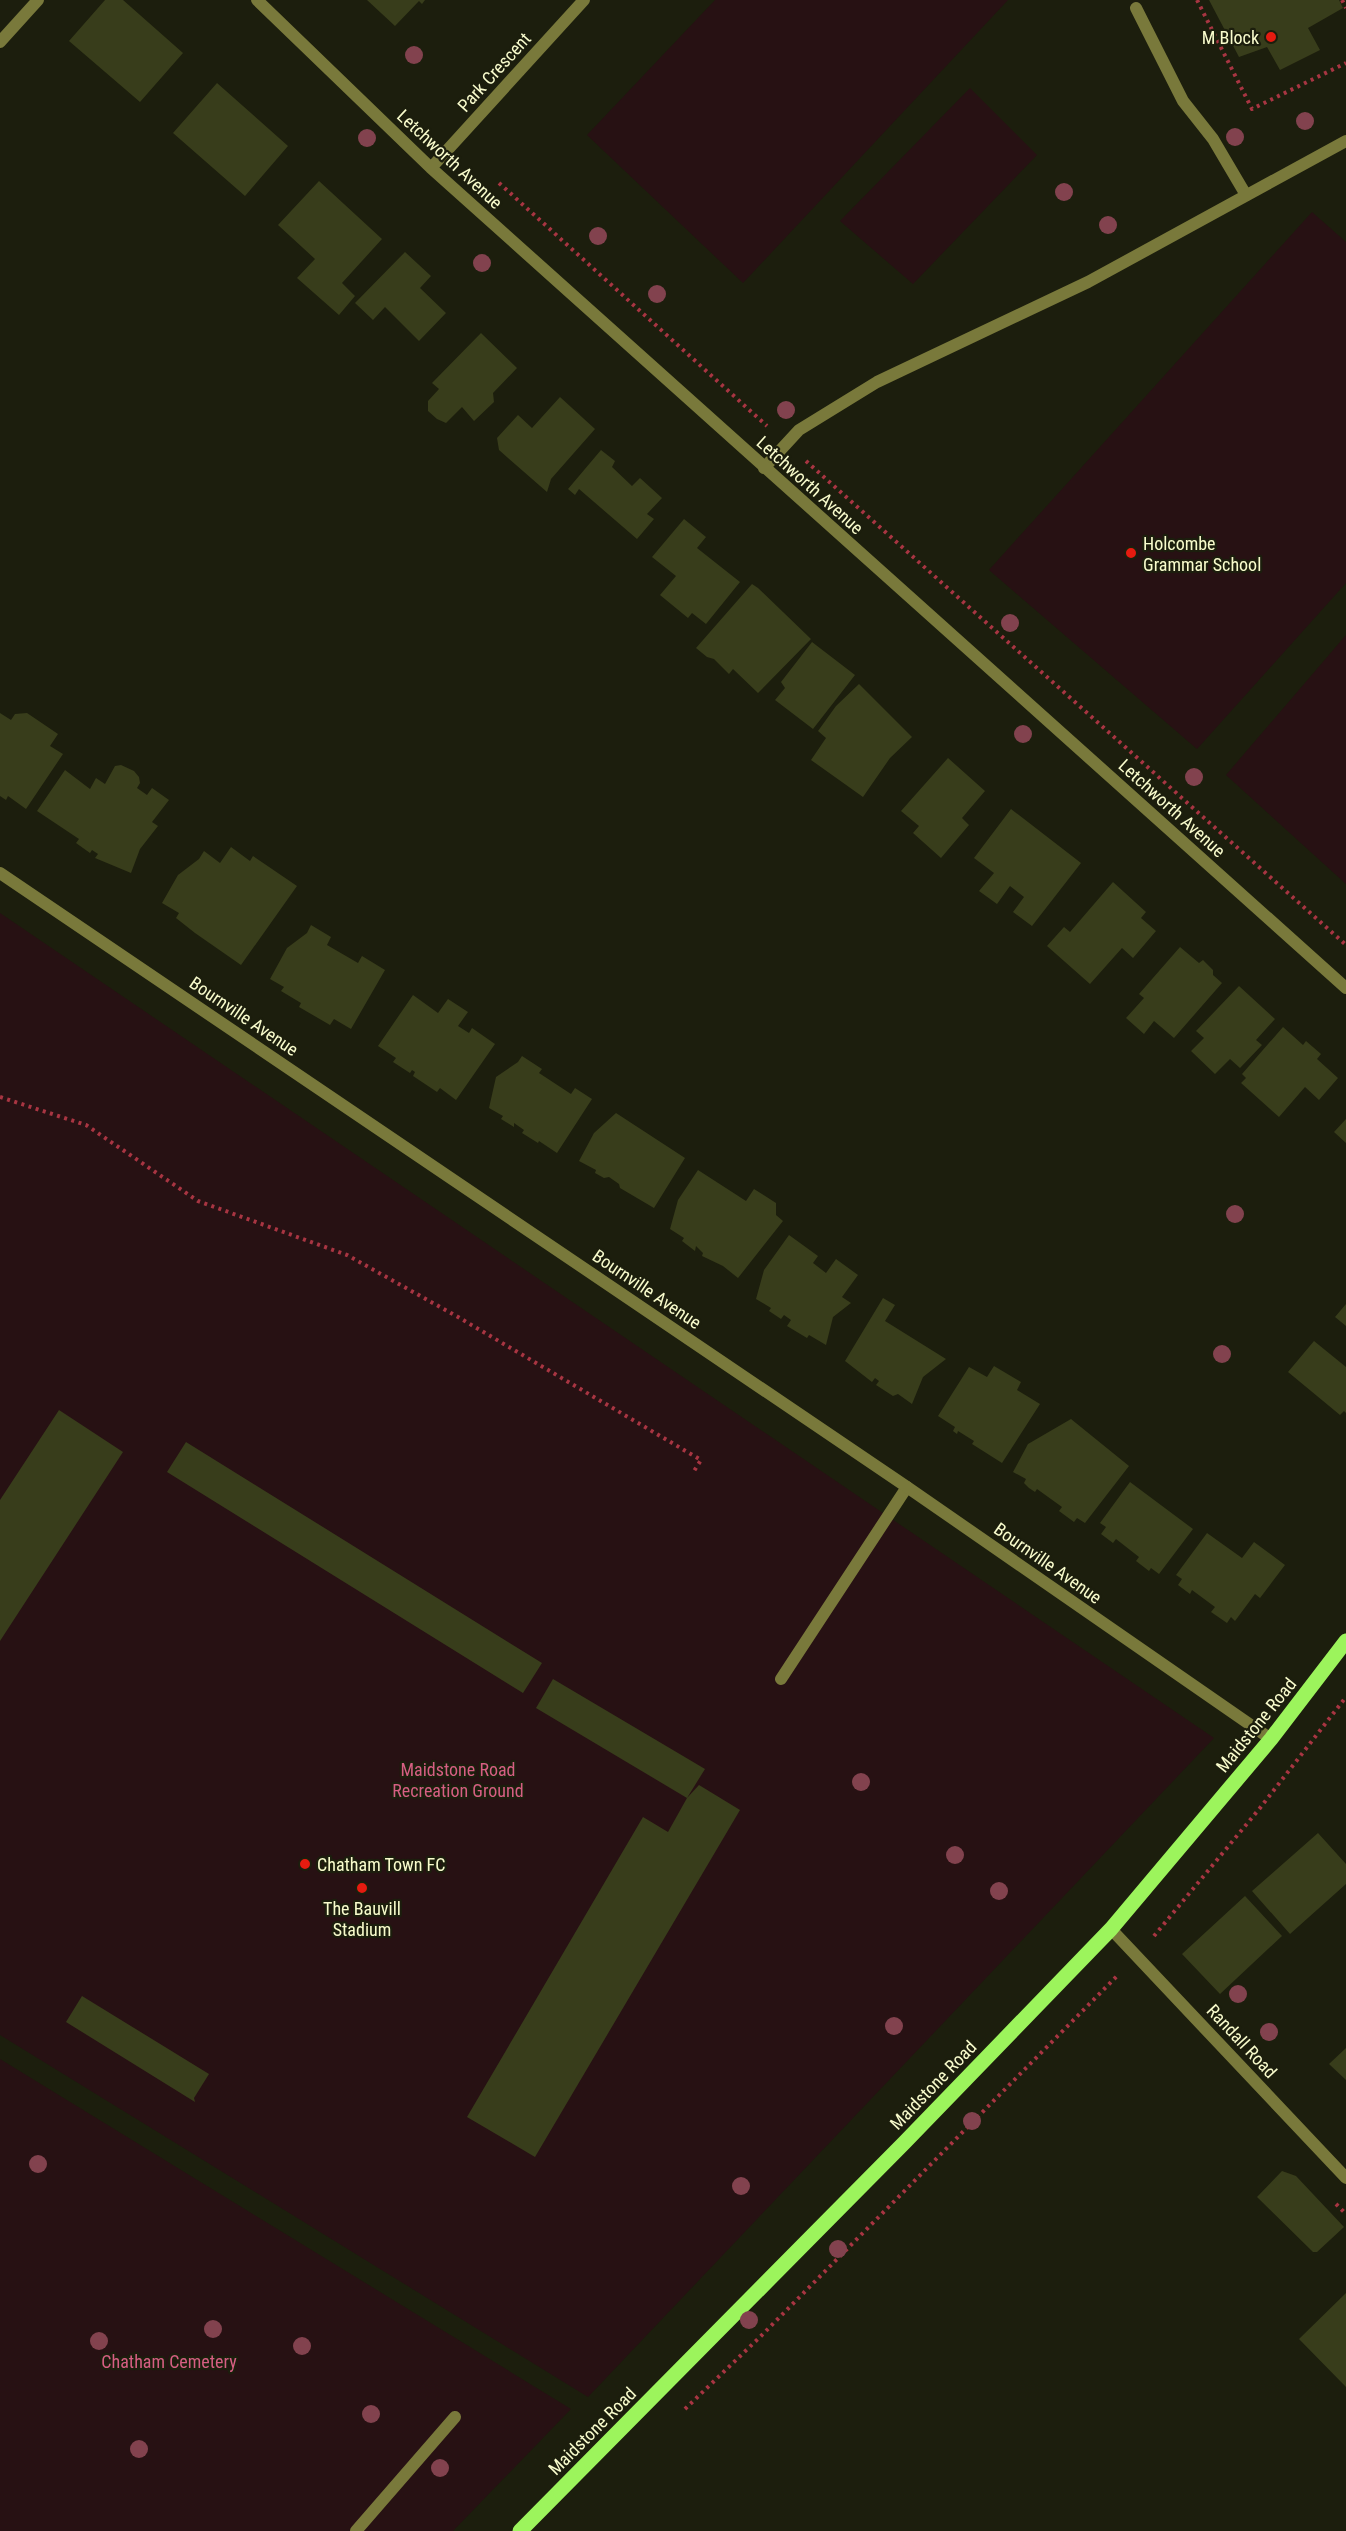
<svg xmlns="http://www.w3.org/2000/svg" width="1346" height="2531" font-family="'Roboto Condensed',sans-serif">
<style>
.green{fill:#271113}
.building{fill:#383d1b}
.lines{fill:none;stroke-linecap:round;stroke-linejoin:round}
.path{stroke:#a83542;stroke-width:4;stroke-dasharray:3 4.5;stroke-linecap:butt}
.service{stroke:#79793b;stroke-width:12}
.minor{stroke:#79793b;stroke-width:12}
.tertiary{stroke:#79793b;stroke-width:12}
.primary{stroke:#9cf45c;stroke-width:15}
.tree{fill:#82424e}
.poi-dot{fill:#e51b10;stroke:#1c1e0d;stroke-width:2}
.labels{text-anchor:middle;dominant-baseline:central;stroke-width:4.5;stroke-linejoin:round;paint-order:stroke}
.poi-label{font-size:18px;fill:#f9fccd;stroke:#1c1e0d;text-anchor:start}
.street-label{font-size:18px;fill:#f9fccd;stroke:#1c1e0d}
.park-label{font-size:18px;fill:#d65f83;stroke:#1c1e0d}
</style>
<rect width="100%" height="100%" fill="#1c1e0d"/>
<!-- green -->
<path class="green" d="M715,0H1008L743,283L587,135Z
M970,88L1037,155L913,284L840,221Z
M1312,212L1346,242V583L1197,749L989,570Z
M1346,635V884L1226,775Z
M0,913L1214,1738L588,2397L0,2035Z
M0,2059L571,2409L453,2531H0Z"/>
<!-- building -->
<path class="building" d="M105,0H123L183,53L140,102L69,41Z
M367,0H425L422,4L419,1L395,26Z
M1209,0H1339L1343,8L1308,28L1320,50L1280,70L1267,47L1239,57Z
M217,83L288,146L245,196L173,133Z
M319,181L382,239L342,283L355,296L339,315L297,278L315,259L278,225Z
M405,252L431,276L420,288L446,313L419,341L385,307L373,320L355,303Z
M481,333L517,368L493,393L494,402L474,421L462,407L446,423L437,419L428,411V401L439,389L432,383Z
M560,397L595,429L551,479L547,492L499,450L497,438L518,415L532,428Z
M601,450L615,461L612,467L632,486L640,478L662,498L647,514L654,519L637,539L579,489L575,495L568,489Z
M684,519L706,537L697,548L740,582L706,624L692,613L688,618L660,595L676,576L652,557Z
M752,584L758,588L811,639L758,693L733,669L729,674L714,659L707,657L696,648Z
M812,642L855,675L813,729L775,700L785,688L781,682Z
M859,684L912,737L890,758L863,797L811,760L826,738L818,731L836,706Z
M0,713L11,720L15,714L27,713L58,734L50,746L63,754L26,809L8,796L6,800L0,796Z
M948,758L985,791L962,818L969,825L941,858L913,833L919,826L901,811Z
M121,765L134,771L139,777L140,783L137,788L147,795L152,788L169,800L152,822L158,826L140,849L131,873L95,858L98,854L92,850L90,853L76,843L79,839L37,811L65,770L90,789L96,778L105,784L115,766Z
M1011,809L1081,863L1032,926L1013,912L1024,897L1010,886L997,904L979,891L994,873L974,858Z
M231,847L250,861L253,856L297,886L241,965L195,933L176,918L179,913L162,903L178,875L199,859L204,851L220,863Z
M1113,882L1146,912L1141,918L1156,931L1133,958L1122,948L1090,984L1047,946L1064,927L1070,932Z
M311,925L331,937L327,945L358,963L362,956L385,970L351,1029L334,1019L330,1025L299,1007L301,1003L281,991L284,987L270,979L287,948L307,933Z
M1180,947L1199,963L1203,960L1213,970V975L1222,983L1174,1038L1154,1021L1144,1034L1126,1018L1144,998L1139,994Z
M1239,986L1275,1019L1256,1040L1262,1045L1240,1068L1230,1059L1215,1074L1191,1051L1204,1038L1196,1031Z
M413,995L438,1013L448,999L468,1012L458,1026L469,1033L472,1028L495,1044L456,1100L440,1088L437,1092L413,1076L415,1072L412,1070L410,1073L393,1062L396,1058L378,1046Z
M1283,1027L1303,1045L1306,1041L1321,1054L1317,1059L1338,1078L1319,1100L1305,1087L1279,1117L1241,1083L1246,1078L1242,1074Z
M522,1056L542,1069L539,1073L571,1094L575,1088L592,1099L557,1153L539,1141L538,1143L522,1133L524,1130L514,1123V1127L501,1119L503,1116L489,1108L496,1077L518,1062Z
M616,1113L685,1158L654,1208L620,1188L619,1184L609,1177L604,1178L595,1173L596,1170L579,1161L594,1133Z
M1346,1119V1143L1334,1132Z
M698,1170L746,1201L754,1189L776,1203V1215L783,1221L738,1278L723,1266L702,1256L703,1253L696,1246L695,1251L682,1241L684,1238L670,1229L678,1200Z
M789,1235L818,1256L813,1263L826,1273L836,1259L858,1275L842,1297L851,1303L833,1317L826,1345L809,1335L807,1338L787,1326L791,1320L784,1315L781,1319L769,1311L771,1308L756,1299L764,1270Z
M883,1298L895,1305L885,1321L946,1359L923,1377L912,1404L898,1394L893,1396L876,1385L879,1381L875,1378L872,1382L845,1361Z
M1346,1304V1326L1335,1317Z
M1314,1341L1346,1367V1413L1344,1411L1340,1415L1288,1372Z
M994,1366L1021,1382L1017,1390L1040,1404L1002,1463L972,1444L974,1441L958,1431L957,1434L953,1431L955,1427L938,1416L969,1367L987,1377Z
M59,1410L123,1452L0,1641V1500Z
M1071,1419L1129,1466L1085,1523L1077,1518L1074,1522L1059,1511L1062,1507L1037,1489L1035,1492L1029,1488L1024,1483L1026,1479L1013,1472L1028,1444Z
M186,1442L542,1663L523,1693L167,1472Z
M1130,1482L1193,1529L1159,1574L1151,1568L1149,1571L1136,1561L1139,1557L1116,1539L1113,1543L1101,1534L1106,1527L1100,1523Z
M1207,1533L1242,1558L1254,1542L1285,1565L1260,1598L1255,1594L1235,1621L1231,1617L1227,1623L1211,1612L1215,1607L1192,1590L1190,1594L1178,1585L1182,1579L1176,1575Z
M553,1679L705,1769L687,1798L536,1708Z
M699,1785L740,1810L535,2157L467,2117L643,1817L668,1832L687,1798Z
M1318,1833L1346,1864V1884L1290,1934L1252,1891Z
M1245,1896L1282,1936L1220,1994L1182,1954Z
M82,1996L209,2074L194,2098L195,2102L66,2022Z
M1346,2048V2080L1329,2064Z
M1282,2171L1296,2176L1344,2227L1317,2252H1313L1257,2197Z
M1346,2293V2387L1299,2339Z"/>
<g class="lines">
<!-- path -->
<path class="path" d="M1197,0L1252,109L1346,63
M1342,0L1346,8
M499,183L767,426
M806,461L1346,945
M0,1097L86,1125L198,1201L347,1255L458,1317L701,1460L694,1471
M1154,1936L1260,1808L1346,1697
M1336,2204L1346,2214
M685,2409L760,2337L1119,1974"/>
<!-- service -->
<path class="service" d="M1136,8L1183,101L1213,139L1246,195
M764,468L799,430L877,382L1088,282L1346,141
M781,1679L907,1487
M356,2531L455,2417"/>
<!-- minor -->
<path class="minor" d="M257,0L431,168L1346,988
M431,168L584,0
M0,873L907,1487L1271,1739
M1111,1929L1346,2178"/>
<!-- tertiary -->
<path class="tertiary" d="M0,42L38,0"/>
<!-- primary -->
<path class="primary" d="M520,2531L904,2143L1111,1929L1271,1739L1346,1641"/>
</g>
<!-- trees -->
<g class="tree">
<circle cx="414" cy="55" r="9"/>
<circle cx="1305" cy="121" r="9"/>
<circle cx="1235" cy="137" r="9"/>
<circle cx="367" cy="138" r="9"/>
<circle cx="1064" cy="192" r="9"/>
<circle cx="1108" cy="225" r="9"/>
<circle cx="598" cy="236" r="9"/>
<circle cx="482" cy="263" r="9"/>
<circle cx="657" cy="294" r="9"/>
<circle cx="786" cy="410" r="9"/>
<circle cx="1010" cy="623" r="9"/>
<circle cx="1023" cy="734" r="9"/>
<circle cx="1194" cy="777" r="9"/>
<circle cx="1235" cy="1214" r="9"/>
<circle cx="1222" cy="1354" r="9"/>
<circle cx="861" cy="1782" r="9"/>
<circle cx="955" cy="1855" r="9"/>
<circle cx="999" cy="1891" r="9"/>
<circle cx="1238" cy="1994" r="9"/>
<circle cx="894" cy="2026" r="9"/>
<circle cx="1269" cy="2032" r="9"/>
<circle cx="972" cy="2121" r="9"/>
<circle cx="38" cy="2164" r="9"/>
<circle cx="741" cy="2186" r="9"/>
<circle cx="838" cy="2249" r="9"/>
<circle cx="749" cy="2320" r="9"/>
<circle cx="213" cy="2329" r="9"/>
<circle cx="99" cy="2341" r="9"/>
<circle cx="302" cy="2346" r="9"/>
<circle cx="371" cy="2414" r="9"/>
<circle cx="139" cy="2449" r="9"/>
<circle cx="440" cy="2468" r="9"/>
</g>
<!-- markers -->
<g class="poi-dot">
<circle cx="1271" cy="37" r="6"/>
<circle cx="1131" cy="553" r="6"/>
<circle cx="305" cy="1864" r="6"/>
<circle cx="362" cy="1888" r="6"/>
</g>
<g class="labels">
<!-- poi labels -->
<g class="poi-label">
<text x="1259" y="37" text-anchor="end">M Block</text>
<text x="1143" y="543">Holcombe<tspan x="1143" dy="21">Grammar School</tspan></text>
<text x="317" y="1864">Chatham Town FC</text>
<text x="362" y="1908" text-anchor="middle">The Bauvill<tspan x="362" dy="21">Stadium</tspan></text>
</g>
<!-- street labels -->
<g class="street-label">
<text transform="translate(494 72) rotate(-48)">Park Crescent</text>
<text transform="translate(450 159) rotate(43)">Letchworth Avenue</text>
<text transform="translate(810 485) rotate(42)">Letchworth Avenue</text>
<text transform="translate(1172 808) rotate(42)">Letchworth Avenue</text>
<text transform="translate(244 1016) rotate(34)">Bournville Avenue</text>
<text transform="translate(647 1289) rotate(34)">Bournville Avenue</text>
<text transform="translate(1048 1563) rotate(35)">Bournville Avenue</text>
<text transform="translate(1256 1725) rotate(-51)">Maidstone Road</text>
<text transform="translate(1242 2041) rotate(47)">Randall Road</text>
<text transform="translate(933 2085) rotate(-46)">Maidstone Road</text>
<text transform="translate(592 2431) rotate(-45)">Maidstone Road</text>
</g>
<!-- park labels -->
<g class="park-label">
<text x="458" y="1769">Maidstone Road<tspan x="458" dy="21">Recreation Ground</tspan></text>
<text x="169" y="2361">Chatham Cemetery</text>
</g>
</g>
</svg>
